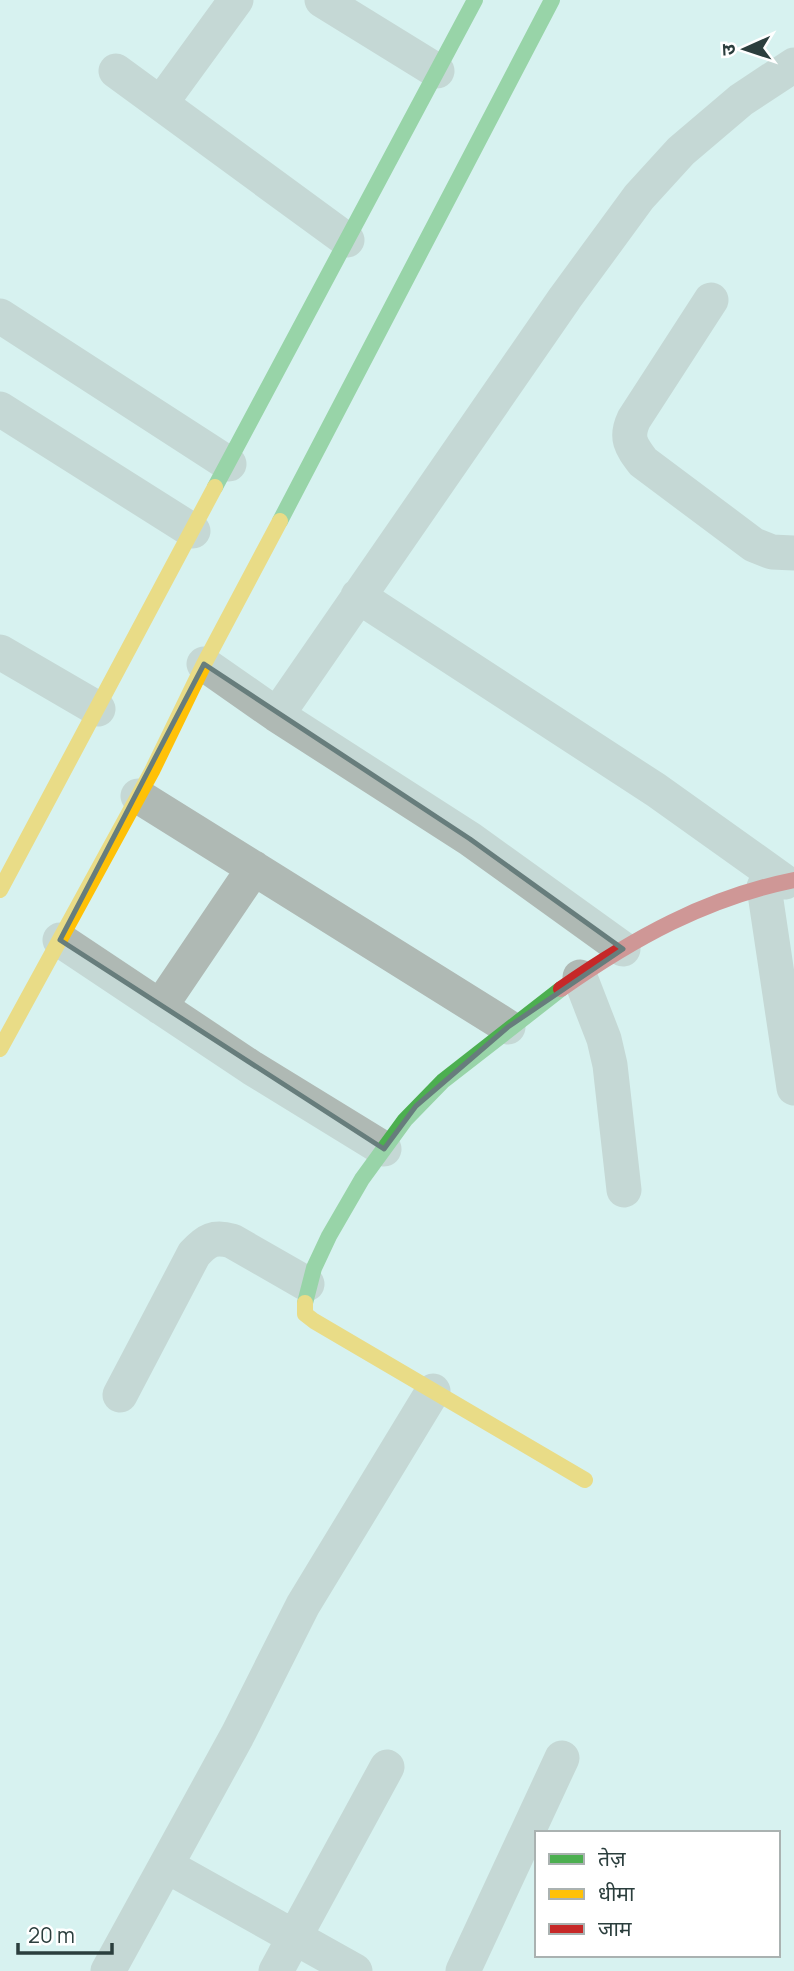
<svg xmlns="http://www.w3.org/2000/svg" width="794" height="1971" font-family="Manrope,'Noto Sans Devanagari',sans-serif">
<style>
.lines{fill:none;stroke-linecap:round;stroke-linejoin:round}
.street{stroke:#afb9b4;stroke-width:35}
.fast{stroke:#4caf50;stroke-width:16}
.slow{stroke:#ffc107;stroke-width:16}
.jam{stroke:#c62828;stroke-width:16}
.marked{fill:none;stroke:#677d7c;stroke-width:5;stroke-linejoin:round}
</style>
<rect width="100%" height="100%" fill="#d7f2f0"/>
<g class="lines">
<!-- street -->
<path class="street" d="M322,0L437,71
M116,71L347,240
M161,103L236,0
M711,300L634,419C625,438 631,446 643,462L754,545L772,552L794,553
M0,316L229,464
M0,409L193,531
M358,596L656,790L785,882
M0,652L98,709
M204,664L277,715L470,839L623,949
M277,715L565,298L639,197L681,151L741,100L794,65
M138,796L508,1027
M764,887L794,1088
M60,940L252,1068L384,1149
M580,977L604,1039L610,1065L624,1190
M160,1007L254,868
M120,1395L194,1254C207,1240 214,1236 232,1241L307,1284
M167,1866L355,1971
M108,1971L237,1736L303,1605L433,1391
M276,1971L387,1767
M463,1971L562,1758"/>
<!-- fast -->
<path class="fast" d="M215,487L475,0
M280,521L552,0
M305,1303L314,1268L329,1236L362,1179L405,1120L443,1081L561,989"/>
<!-- slow -->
<path class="slow" d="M0,890L215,487
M0,1049L152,771L204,664L280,521
M305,1303V1314L314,1321L585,1480"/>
<!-- jam -->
<path class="jam" d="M561,989C634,938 706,898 794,880"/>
</g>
<!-- marked area -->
<path d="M0 0H794V1971H0ZM204,664L470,839L623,949L508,1027L416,1106L384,1149L60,940Z" fill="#d7f2f0" fill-opacity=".55" fill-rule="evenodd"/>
<path class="marked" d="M204,664L470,839L623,949L508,1027L416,1106L384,1149L60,940Z"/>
<!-- legend -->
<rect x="535" y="1831" width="245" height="126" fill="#ffffff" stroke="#aab2b1" stroke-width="2"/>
<rect x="549" y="1854" width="35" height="10" fill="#4caf50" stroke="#aab2b1" stroke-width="2"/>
<text x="598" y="1866" font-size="21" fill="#2b3e3d">तेज़</text>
<rect x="549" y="1889" width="35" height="10" fill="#ffc107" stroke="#aab2b1" stroke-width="2"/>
<text x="598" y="1901" font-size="21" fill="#2b3e3d">धीमा</text>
<rect x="549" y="1924" width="35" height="10" fill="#c62828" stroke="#aab2b1" stroke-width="2"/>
<text x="598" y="1936" font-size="21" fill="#2b3e3d">जाम</text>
<!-- north arrow -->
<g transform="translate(745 49) rotate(267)" stroke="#ffffff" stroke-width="5" paint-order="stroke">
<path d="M0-5L12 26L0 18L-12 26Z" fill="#2b3e3d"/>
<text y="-10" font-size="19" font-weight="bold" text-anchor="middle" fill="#2b3e3d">उ</text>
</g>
<!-- scale -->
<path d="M18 1943v10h94v-10" fill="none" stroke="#2b3e3d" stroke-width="3.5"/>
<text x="28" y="1943" font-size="21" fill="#2b3e3d" stroke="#ffffff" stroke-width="5" paint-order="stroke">20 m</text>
</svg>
